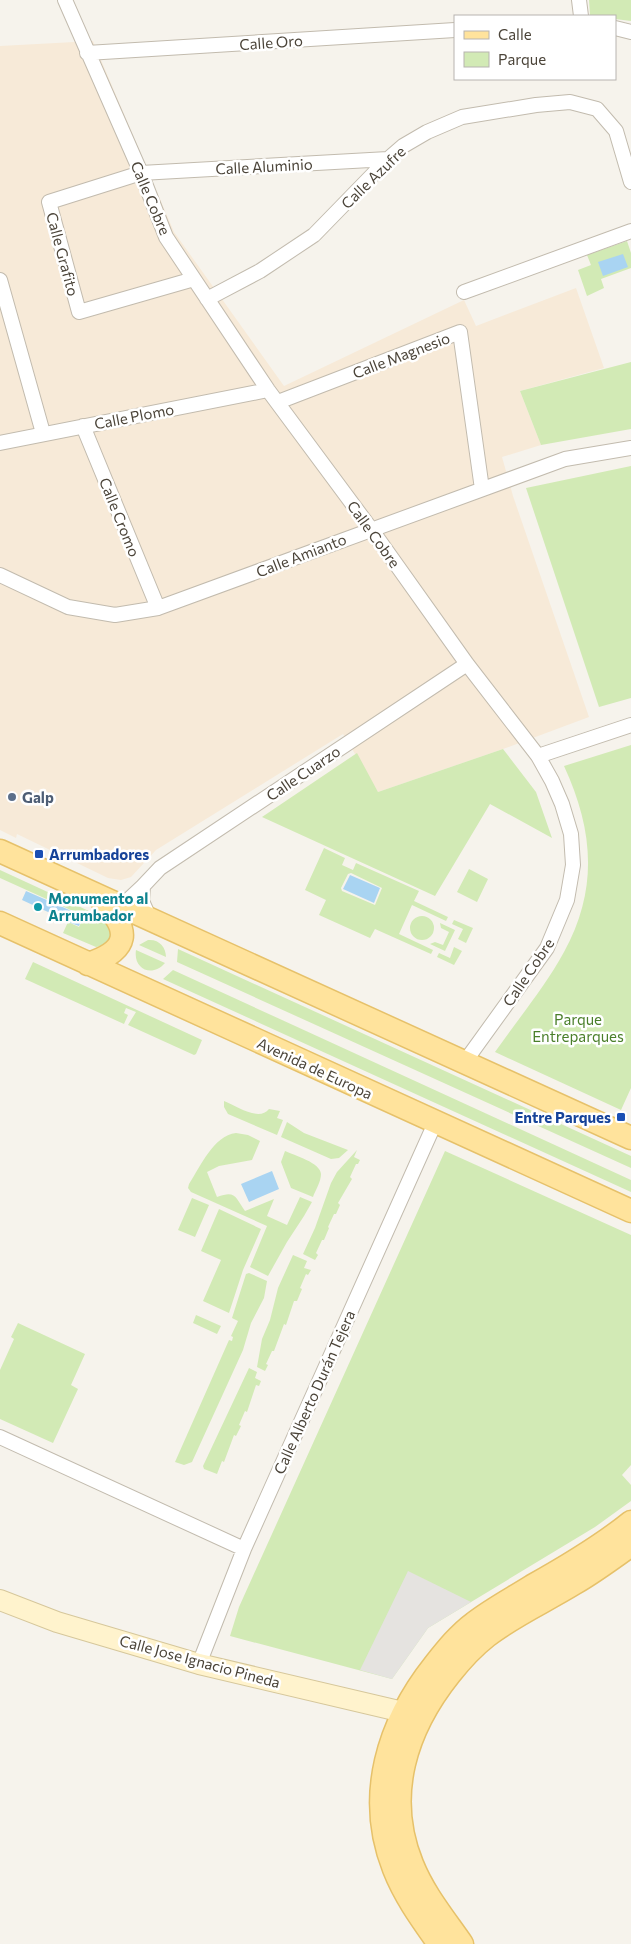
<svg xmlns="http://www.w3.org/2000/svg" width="631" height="1944" font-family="Commissioner,sans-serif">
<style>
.commercial{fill:#f7ead8}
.green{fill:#d2eab5;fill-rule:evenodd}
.parking{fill:#e5e3e0}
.water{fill:#a9d4f2}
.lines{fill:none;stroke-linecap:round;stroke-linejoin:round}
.street-casing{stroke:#c2bbae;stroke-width:16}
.secondary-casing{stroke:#d6c79b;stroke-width:22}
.primary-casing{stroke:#e6c16a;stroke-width:25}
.street{stroke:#fff;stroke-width:14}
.secondary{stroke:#fff3cd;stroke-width:20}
.primary{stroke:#ffe39c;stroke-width:22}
.service-dot{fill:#5c6f8a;stroke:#fff;stroke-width:2}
.transit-dot{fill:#1a4fb4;stroke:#fff;stroke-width:2}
.culture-dot{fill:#0f9aa8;stroke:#fff;stroke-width:2}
.labels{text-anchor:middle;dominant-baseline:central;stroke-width:5;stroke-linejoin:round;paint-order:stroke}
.street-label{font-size:15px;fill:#4b4439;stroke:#fff}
.service-label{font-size:15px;font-weight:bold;fill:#4e5e75;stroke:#fff;text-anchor:start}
.transit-label{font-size:15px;font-weight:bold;fill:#164399;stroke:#fff;text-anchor:start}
.culture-label{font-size:15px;font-weight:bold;fill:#0d838f;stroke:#fff;text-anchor:start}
.park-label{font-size:15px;fill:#4a7f2a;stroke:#fff}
</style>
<rect width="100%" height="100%" fill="#f6f3ec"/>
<!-- commercial -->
<path class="commercial" d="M93,41L174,232L284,386L464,300L476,326L576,288L604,368L520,391L541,445L502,457L513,496L589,717L503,749L378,792L343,734L156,850L131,877L121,880L108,878L17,834L16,838L0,830V46Z"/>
<!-- green -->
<path class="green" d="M589,0H631V21L615,19V16L590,15Z
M627,241L631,253V268L601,279L604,288L587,296L578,270L591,265L587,255Z
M631,362V429L541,445L520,391Z
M631,466V698L599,707L526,488Z
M631,745V1088L621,1110L495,1052C518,1019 545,987 564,952C599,888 593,829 564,766Z
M503,749L536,792L552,838L490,804L435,896L262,817L357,753L378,792Z
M324,848L345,858L342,865L353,870L356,863L419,891L414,901L448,917L446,921L412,905L399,934L433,950L431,954L375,929L370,938L319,915L326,900L305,890ZM351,873L382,888L375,905L342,891L341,888L348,874Z
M469,869L488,879L477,902L457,892Z
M0,870L104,918L112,932C109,941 106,945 96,947L63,933L68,922L79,927L84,916L0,878Z
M410 928a12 12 0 1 1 24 0a12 12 0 1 1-24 0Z
M454,920L473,928L466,943L458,939L463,929L452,924Z
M440,923L455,930L445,951L430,944L435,942L443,945L449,932L441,928Z
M148,940C159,939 166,947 166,957L139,945Z
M454,947L462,951L454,965L437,957L439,953L450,958Z
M178,949L631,1156V1168L177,962Z
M136,950L165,963C152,978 133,969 136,950Z
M33,962L202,1040L196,1054L194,1055L128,1025L136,1012L126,1008L124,1013L128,1015L124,1024L25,979Z
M173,970L631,1180V1192L163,979Z
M224,1101C237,1106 259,1122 269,1109L280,1111L277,1118L283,1120L277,1135L228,1114L224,1107Z
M287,1122L304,1133L348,1150L339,1158L331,1159L281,1137Z
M236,1133L248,1135L260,1141L252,1160L219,1166L207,1172L217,1197C236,1190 235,1197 245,1211L274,1199L267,1216L287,1225L300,1197L312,1202L304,1216L287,1242L268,1276L250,1267L267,1226L191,1192L188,1188L189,1184C201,1166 213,1136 236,1133Z
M357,1150L354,1157L360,1160L358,1164H356L350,1177L352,1179L338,1203L340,1205L336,1214H334L328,1227L329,1228L324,1240H322L316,1253L318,1255L315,1260L303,1254L315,1228L331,1183L337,1172Z
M285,1151C294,1155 321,1163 321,1174C321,1182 315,1191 313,1197L291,1188L281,1162Z
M445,1151L631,1235V1465L622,1475L631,1485V1501L595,1527L428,1628L392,1679L230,1636L239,1607Z
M192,1198L209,1205L195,1237L178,1230Z
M219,1209L261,1229L243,1270L229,1313L203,1301L221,1260L201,1251Z
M293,1255L307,1261L304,1268L311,1270L308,1275L306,1274L300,1288L302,1289L297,1301H294L286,1325L284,1324L274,1351H272L266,1364L268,1365L265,1371L257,1367L262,1339L270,1320L278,1288Z
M249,1273L267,1281L264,1298L251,1323L243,1350L192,1462L184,1465L175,1462L229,1340L232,1341L233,1337L231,1336L238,1321L232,1318L246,1274Z
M196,1315L221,1326L217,1334L193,1323Z
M18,1323L85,1354L71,1385L78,1389L53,1443L0,1419V1370L14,1339L11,1337Z
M249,1368L257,1372L255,1378L261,1381L259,1386L256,1385L247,1412L245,1411L239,1425L241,1426L236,1436L234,1435L224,1462L222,1461L217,1474L204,1469L203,1466Z"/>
<!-- parking -->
<path class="parking" d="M408,1571L471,1602L428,1628L392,1679L360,1670Z"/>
<!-- water -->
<path class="water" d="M623,254L628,267L603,276L598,262Z
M350,875L380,888L374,903L343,889Z
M26,891L83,916L79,926L68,922L71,921L69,919L71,914L66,911L63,917L52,911L61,918L22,900Z
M272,1171L279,1189L249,1202L241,1184Z"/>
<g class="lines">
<!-- street casing -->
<g class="street-casing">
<path id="street" d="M65,0L141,173L166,237L268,390L371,529L467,664L538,756L552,781L562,804L571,834L573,865L567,900L547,948L464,1063
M579,0L581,16
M615,28L631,32
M87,53L455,30
M194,279L79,312L49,202L141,173L388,159
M0,280L43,433
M464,292L631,231
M207,299L260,271L314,235L388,159L403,146L427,132L462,117L536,105L570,102L597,109L616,131L631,182
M278,402L460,332L482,489
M83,426L158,608
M0,443L268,390
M0,575L68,607L115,615L158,608L565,459L631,448
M538,756L631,725
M143,886L160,868L467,664
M114,904L128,900L143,886L142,901L150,919
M0,1437L244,1549
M199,1664L244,1549L435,1123"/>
</g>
<!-- secondary casing -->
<g class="secondary-casing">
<path id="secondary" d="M0,1600L57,1622L199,1664L403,1712"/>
</g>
<!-- primary casing -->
<g class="primary-casing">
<path id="primary" d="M0,851L631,1138
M0,923L631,1211
M88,964C130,950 131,930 102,901
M439,1944C422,1920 405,1897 394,1869C365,1796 388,1723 435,1664C447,1649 459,1634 474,1623C492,1609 513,1598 532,1586C566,1567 600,1547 631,1522
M462,1944C444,1918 424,1894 412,1864C384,1795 406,1729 450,1674C461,1660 473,1647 487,1636C514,1615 546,1601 575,1583C594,1572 613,1558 631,1545"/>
</g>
<!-- street -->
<use href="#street" class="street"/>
<!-- secondary -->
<use href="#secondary" class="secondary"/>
<!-- primary -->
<use href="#primary" class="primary"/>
</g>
<!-- markers -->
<circle class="service-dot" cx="12" cy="797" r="5"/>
<g class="transit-dot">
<rect x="34" y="849" width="10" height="10" rx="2.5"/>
<rect x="616" y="1112" width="10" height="10" rx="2.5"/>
</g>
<circle class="culture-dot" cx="38" cy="907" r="5"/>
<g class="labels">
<!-- street labels -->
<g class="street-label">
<text transform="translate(271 42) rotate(-4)">Calle Oro</text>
<text transform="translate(264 166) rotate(-3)">Calle Aluminio</text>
<text transform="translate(373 177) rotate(-44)">Calle Azufre</text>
<text transform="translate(151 198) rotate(67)">Calle Cobre</text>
<text transform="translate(63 254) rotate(75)">Calle Grafito</text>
<text transform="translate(401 355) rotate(-21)">Calle Magnesio</text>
<text transform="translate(134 416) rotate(-11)">Calle Plomo</text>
<text transform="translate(120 517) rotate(68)">Calle Cromo</text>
<text transform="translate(374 534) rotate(54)">Calle Cobre</text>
<text transform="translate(301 555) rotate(-21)">Calle Amianto</text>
<text transform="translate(303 773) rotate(-34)">Calle Cuarzo</text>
<text transform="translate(528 972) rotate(-56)">Calle Cobre</text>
<text transform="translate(315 1068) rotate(25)">Avenida de Europa</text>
<text transform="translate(314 1392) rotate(-66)">Calle Alberto Durán Tejera</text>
<text transform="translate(200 1661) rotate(15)">Calle Jose Ignacio Pineda</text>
</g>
<!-- service labels -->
<g class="service-label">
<text x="22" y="797">Galp</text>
</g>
<!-- transit labels -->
<g class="transit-label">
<text x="49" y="854">Arrumbadores</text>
<text x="611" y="1117" text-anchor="end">Entre Parques</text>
</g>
<!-- culture labels -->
<g class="culture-label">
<text x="48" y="898">Monumento al<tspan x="48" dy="17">Arrumbador</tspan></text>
</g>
<!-- park labels -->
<g class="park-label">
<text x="578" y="1019">Parque<tspan x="578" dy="17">Entreparques</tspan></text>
</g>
</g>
<!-- legend -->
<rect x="454" y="15" width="162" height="65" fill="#ffffff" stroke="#b7b4b0"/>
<rect x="464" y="31" width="25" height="8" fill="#ffe39c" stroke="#b7b4b0"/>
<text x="498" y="40" font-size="15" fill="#4b4439">Calle</text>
<rect x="464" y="52" width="25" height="15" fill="#d2eab5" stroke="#b7b4b0"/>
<text x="498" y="65" font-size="15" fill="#4b4439">Parque</text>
</svg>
